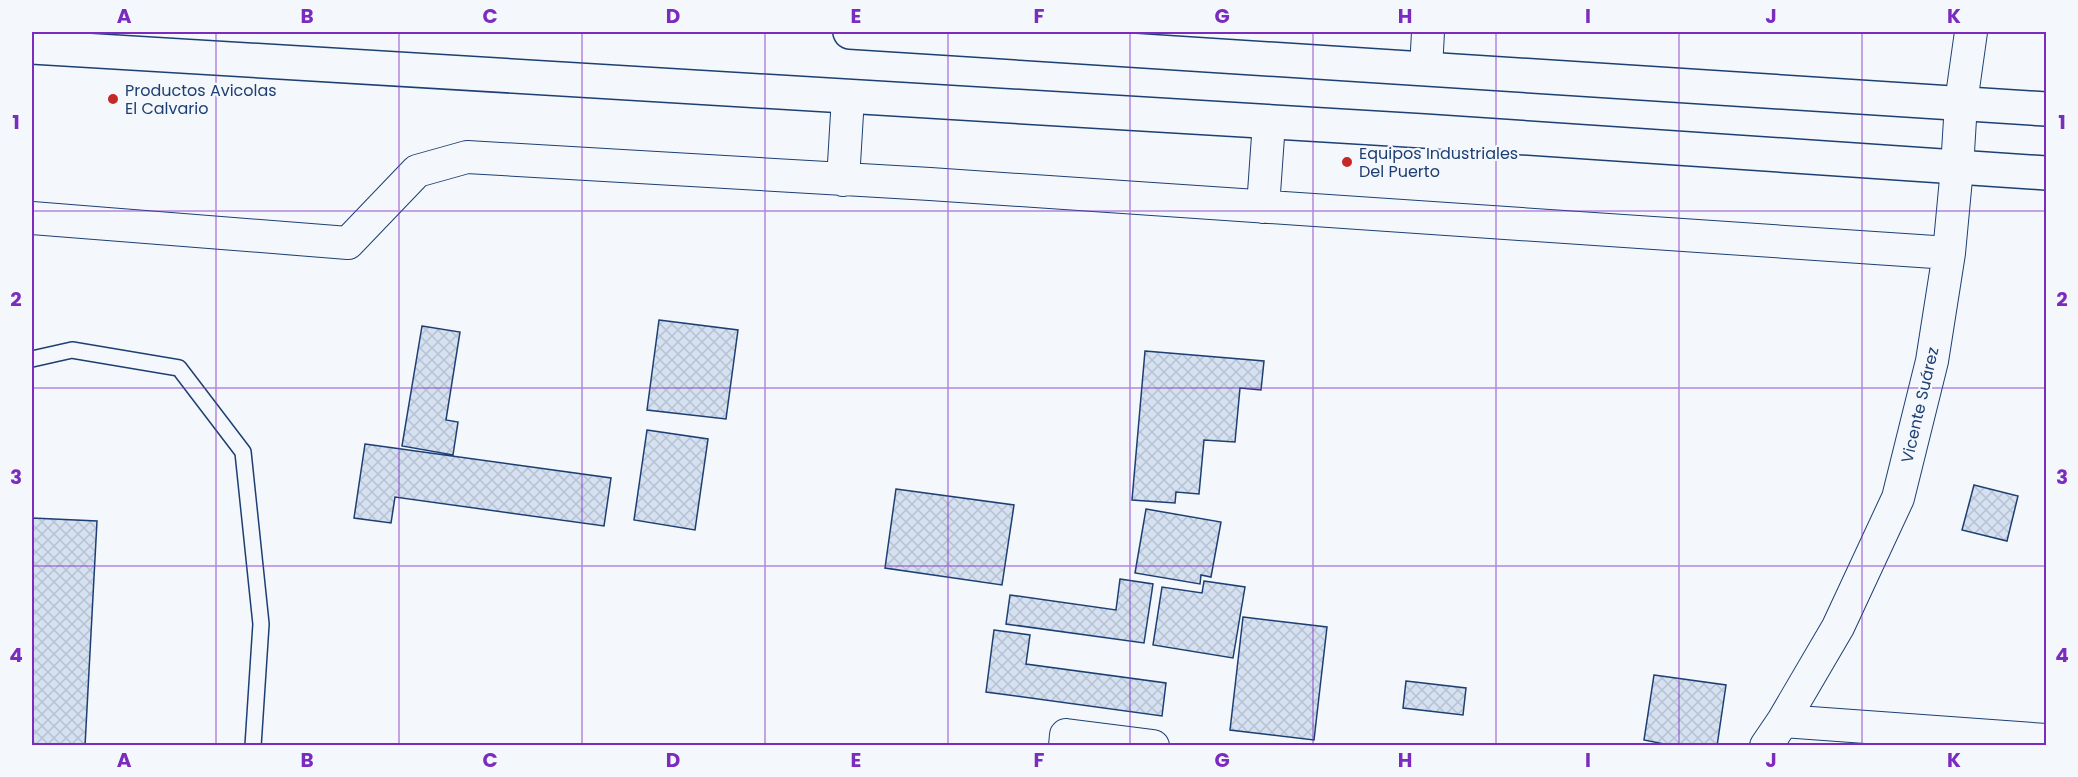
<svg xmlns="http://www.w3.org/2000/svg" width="2078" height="777" font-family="Poppins,sans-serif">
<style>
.building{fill:url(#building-cross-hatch);stroke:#1d3f73;stroke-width:1.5}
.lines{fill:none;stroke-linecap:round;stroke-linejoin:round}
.lane-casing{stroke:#1d3f73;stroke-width:18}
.street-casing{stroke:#1d3f73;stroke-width:34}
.primary-casing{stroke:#1d3f73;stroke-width:36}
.lane{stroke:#f4f7fb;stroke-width:15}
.street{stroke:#f4f7fb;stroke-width:32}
.primary{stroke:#f4f7fb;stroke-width:33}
.grid{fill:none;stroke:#7b2cbf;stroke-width:1.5;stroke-opacity:0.55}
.poi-dot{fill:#c62828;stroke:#f4f7fb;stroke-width:2}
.labels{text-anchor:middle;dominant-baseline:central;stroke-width:4.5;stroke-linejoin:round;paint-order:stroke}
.poi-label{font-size:16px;fill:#1d3f73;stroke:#f4f7fb;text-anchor:start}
.street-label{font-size:16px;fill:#1d3f73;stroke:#f4f7fb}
.neatline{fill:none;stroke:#7b2cbf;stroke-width:2}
.grid-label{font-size:20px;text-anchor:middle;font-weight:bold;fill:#7b2cbf}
</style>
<defs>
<pattern id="building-cross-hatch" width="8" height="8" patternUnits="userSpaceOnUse" patternTransform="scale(1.5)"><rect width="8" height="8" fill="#d5e0f0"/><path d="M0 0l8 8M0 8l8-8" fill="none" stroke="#b6c1d1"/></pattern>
</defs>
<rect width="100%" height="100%" fill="#f4f7fb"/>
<!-- building -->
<path class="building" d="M659,320L738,330L726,419L647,410Z
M422,326L460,332L446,420L458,422L453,455L402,446Z
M1145,351L1264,361L1261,390L1240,388L1235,442L1204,440L1199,494L1176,492L1175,503L1132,500Z
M647,430L708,439L695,530L634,520Z
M365,444L611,478L604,526L395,497L391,523L354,518Z
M1974,485L2018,496L2007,541L1962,530Z
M896,489L1014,505L1002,585L885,568Z
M1146,509L1221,522L1211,577L1201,575L1200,584L1135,573Z
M32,518L97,521L85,746H32Z
M1120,579L1153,584L1144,643L1006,624L1010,595L1116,610Z
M1204,581L1245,587L1233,658L1153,645L1162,587L1202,593Z
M1243,617L1327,627L1314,740L1230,730Z
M994,630L1030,635L1026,664L1166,683L1162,716L986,692Z
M1654,675L1726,685L1717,746H1674L1644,740Z
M1406,681L1466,688L1463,715L1403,708Z"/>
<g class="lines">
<!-- lane casing -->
<g class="lane-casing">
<path id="lane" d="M32,359L72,350L179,368L243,452L261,624L253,746"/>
</g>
<!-- street casing -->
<g class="street-casing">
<path id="street" d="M1426,69L1428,32
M843,180L848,97
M1263,207L1269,122
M32,218L348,243L417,171L467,157L930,184L1949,253
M1783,721L2046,740
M1065,746L1066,735L1153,746
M1766,746L1783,721L1838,627L1898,498L1932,361L1949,253L1957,168L1961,103L1971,32"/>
</g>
<!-- primary casing -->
<g class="primary-casing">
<path id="primary" d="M850,32L2046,109
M32,47L1424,131L2046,173"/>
</g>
<!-- lane -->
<use href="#lane" class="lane"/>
<!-- street -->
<use href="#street" class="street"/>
<!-- primary -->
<use href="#primary" class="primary"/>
</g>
<!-- grid -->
<path class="grid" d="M216,32V746M399,32V746M582,32V746M765,32V746M948,32V746M1130,32V746M1313,32V746M1496,32V746M1679,32V746M1862,32V746M32,211H2046M32,388H2046M32,566H2046"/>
<!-- markers -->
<g class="poi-dot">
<circle cx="113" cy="99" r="6"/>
<circle cx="1347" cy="162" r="6"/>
</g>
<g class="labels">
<!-- poi labels -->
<g class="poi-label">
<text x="125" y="90">Productos Avicolas<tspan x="125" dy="18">El Calvario</tspan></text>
<text x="1359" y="153">Equipos Industriales<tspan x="1359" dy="18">Del Puerto</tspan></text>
</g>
<!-- street labels -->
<g class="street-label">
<text transform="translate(1920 405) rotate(-77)">Vicente Suárez</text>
</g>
</g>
<!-- border -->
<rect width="2078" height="777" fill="none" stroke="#f4f7fb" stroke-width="66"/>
<rect x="33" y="33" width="2012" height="711" class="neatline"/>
<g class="grid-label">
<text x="124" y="23">A</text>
<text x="307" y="23">B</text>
<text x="490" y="23">C</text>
<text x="673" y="23">D</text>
<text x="856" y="23">E</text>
<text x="1039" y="23">F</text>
<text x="1222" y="23">G</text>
<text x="1405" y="23">H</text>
<text x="1588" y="23">I</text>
<text x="1771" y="23">J</text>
<text x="1954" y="23">K</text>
<text x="16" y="129">1</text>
<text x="2062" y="129">1</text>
<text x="16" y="306">2</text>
<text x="2062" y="306">2</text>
<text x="16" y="484">3</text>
<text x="2062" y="484">3</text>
<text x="16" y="662">4</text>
<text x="2062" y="662">4</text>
<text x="124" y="767">A</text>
<text x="307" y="767">B</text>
<text x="490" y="767">C</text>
<text x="673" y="767">D</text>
<text x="856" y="767">E</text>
<text x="1039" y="767">F</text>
<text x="1222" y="767">G</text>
<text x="1405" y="767">H</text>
<text x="1588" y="767">I</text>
<text x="1771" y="767">J</text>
<text x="1954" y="767">K</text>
</g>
</svg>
